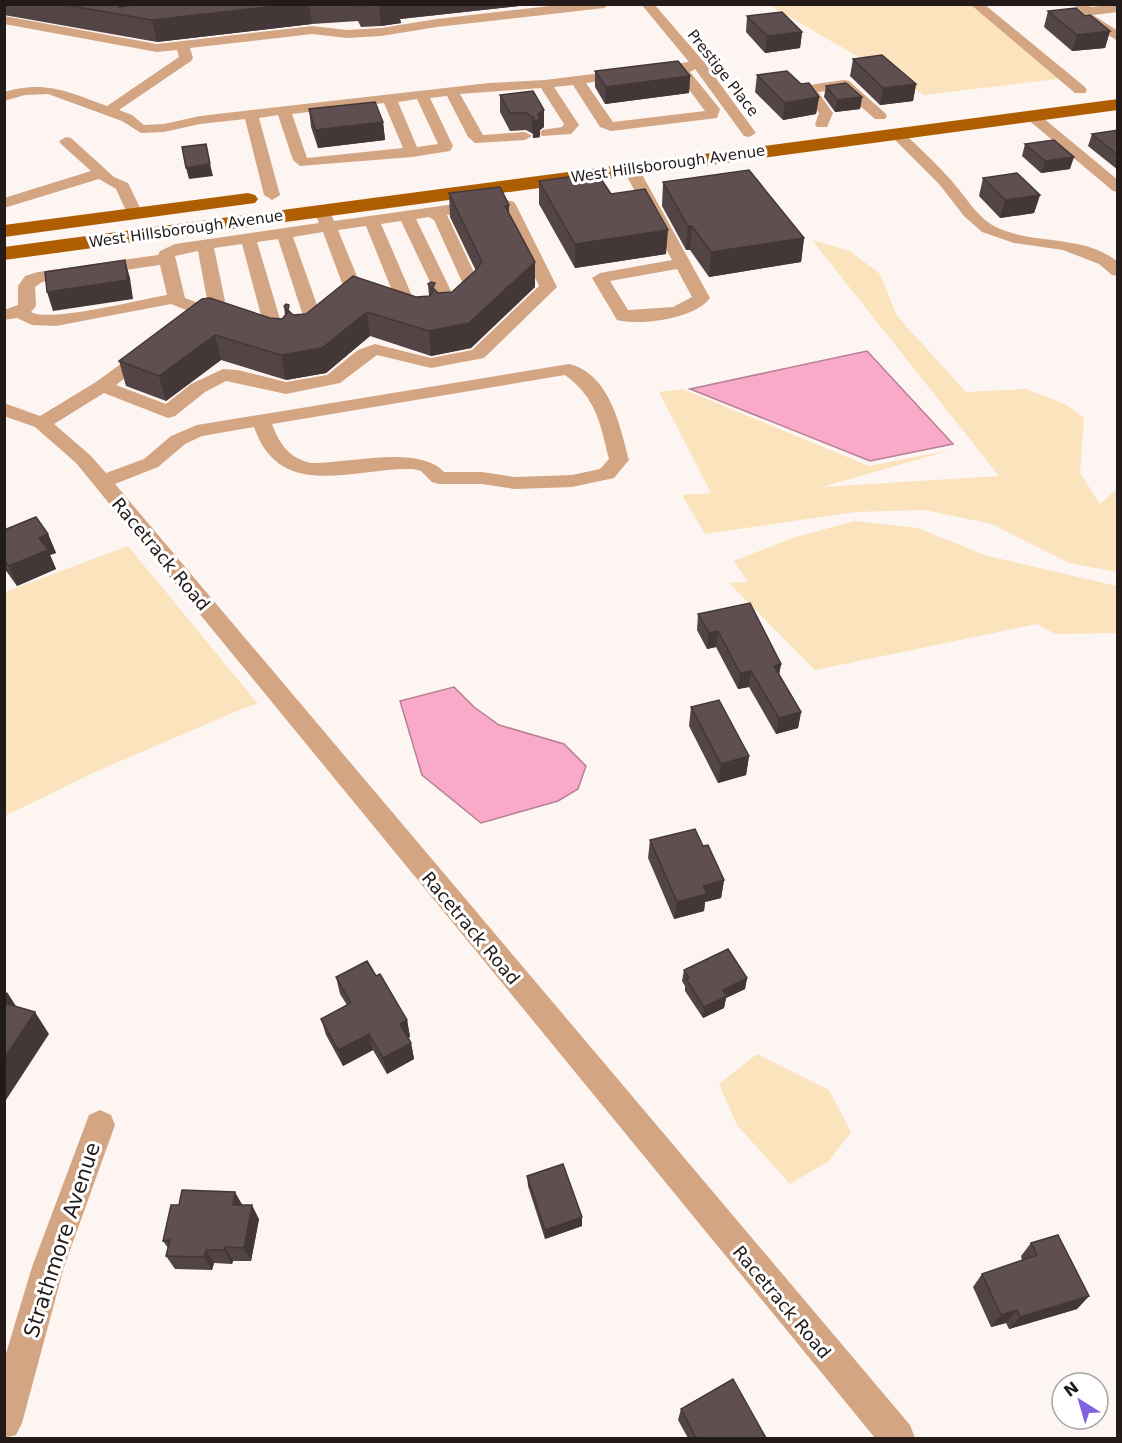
<svg xmlns="http://www.w3.org/2000/svg" width="1122" height="1443" font-family="'DejaVu Sans',sans-serif">
<style>
.green{fill:#fbe3bd}
.water{fill:#f9aac9;stroke:#b87f94;stroke-width:1.5}
.lines{fill:none;stroke-linecap:round;stroke-linejoin:round}
.minor{fill:#d3a583;fill-rule:evenodd}
.major{fill:#ae5d00;fill-rule:evenodd}
.wall{fill:#534445}
.shaded-wall{fill:#433738}
.building{fill:#604f50;stroke:#433738;stroke-width:1.5}
.labels{text-anchor:middle;dominant-baseline:central;stroke-width:6;stroke-linejoin:round;paint-order:stroke}
.far-street-label{font-size:15px;fill:#221b19;stroke:#fff}
.street-label{font-size:18px;fill:#221b19;stroke:#fff}
.near-street-label{font-size:21px;fill:#221b19;stroke:#fff}
</style>
<rect width="100%" height="100%" fill="#fdf5f2"/>
<!-- green -->
<path class="green" d="M769,5H982L1073,77L924,95Z
M812,240L850,251L880,274L897,316L966,392L1026,389L1065,404L1084,418L1080,473L1100,504L1117,489V572L1069,563L992,524L925,510L855,512L705,534L682,495L711,493L659,392L683,389L869,466L951,450L822,487L999,476Z
M855,521L918,528L984,555L1117,586V633L1055,634L1037,624L815,670L729,583L748,582L734,561L792,538Z
M128,546L258,704L244,708L95,772L5,816V592Z
M757,1054L829,1090L851,1132L829,1161L790,1184L737,1125L719,1084Z"/>
<!-- water -->
<path class="water" d="M867,351L953,444L870,461L690,389Z
M454,687L474,707L499,725L564,744L586,766L578,789L558,801L481,823L422,775L400,701Z"/>
<g class="lines">
<!-- minor -->
<path class="minor" d="M567,4H610L604,8L437,27L381,36L347,38L312,34L190,48L193,58L191,61L119,110L132,115L144,125L164,124L200,116L489,83L545,80L689,62L641,4H654L704,62L756,133L749,137L744,136L695,69L690,72L720,109L717,118L611,131L600,127L573,85L554,87L579,125L571,134L542,136L540,133L542,130L562,127L564,124L541,88L460,94L483,135L525,132L532,136L525,140L475,143L468,137L447,96L430,98L453,146L450,151L412,157L300,166L293,160L278,115L259,118L280,195L272,200L264,195L245,119L200,124L164,132L141,133L122,121L48,94L25,95L4,101V92C47,80 67,92 107,106L179,57L177,50L157,52L4,24V16L157,44L312,26L347,30L381,28L437,19ZM676,72L705,111L613,122L586,83ZM417,99L438,144L417,147L398,102ZM384,103L403,148L307,158L292,114Z
M970,4H984L1085,87L1087,90L1085,93H1075Z
M1073,4H1087L1091,7L1118,4V12L1093,15L1118,31V41L1082,19L1081,12Z
M844,80L849,81L885,113L887,116L885,119H875L841,89L818,92L833,113L827,127H817L815,124L819,113L802,89L809,85Z
M1031,111L1036,112L1118,180V192L1113,191L1026,118L1024,115Z
M896,129L901,130C917,146 935,162 950,179C964,194 976,216 994,226C1032,246 1083,233 1118,262V276L1112,275L1099,264L1063,250L1014,243L982,232L964,216L939,184L891,136L889,133L891,130Z
M66,137L71,138L114,177L128,183L142,212L140,215H128L116,189L99,179L4,208V198L91,171L61,144L59,141Z
M631,164L639,169L710,298C695,319 640,326 617,320L592,278L600,273L672,260L623,169ZM677,269L692,297L673,307L628,310L610,281Z
M498,198L514,202L516,205L557,287L484,358L431,368L377,355L340,383L286,394L226,381L205,392L175,416L168,418L104,393L54,424L90,455L106,473L144,459L171,436L197,425L569,364C610,374 620,426 629,460L614,478L572,487L515,489L482,484H439L432,482L421,471L413,469C354,467 280,503 254,427L202,436L185,444L158,467L115,484L910,1425L915,1438H875L76,463L35,427L4,416V403L40,416L96,382L141,349H153L156,353L153,357L116,385L166,404L191,384L223,369L238,370L286,382L327,375L358,350L375,344L431,358L472,350L539,286L502,208H498L447,215L480,285L461,308H449L439,301L401,221L381,224L413,298L406,311H394L391,307L395,298L366,226L338,230L363,291L360,295H348L345,291L323,232L293,237L323,322L320,326H308L305,322L278,239L257,242L280,319L271,335H259L256,331L262,319L242,244L214,248L225,301L216,309L227,313L230,317L227,321L221,322L206,317L194,323L188,322L185,318L191,312L171,304L56,326L32,325L17,318L4,320V310L18,305V286L25,276L38,272L158,255L160,251L175,244L319,223L315,213L323,208L329,210L334,221ZM429,217L434,220L463,284L453,295L416,219ZM198,251L207,299L201,304L185,298L175,256ZM160,265L167,295C142,299 49,323 31,312L36,306L35,287L42,282ZM565,375C597,399 600,423 609,459L600,469L572,475L515,477L482,472H444C419,444 347,464 311,463C289,458 280,445 272,424Z
M100,1110L111,1115L115,1125L64,1267L22,1423L16,1435L4,1438V1360L32,1267L89,1115Z"/>
<!-- major -->
<path class="major" d="M1118,99V110L4,260V247Z
M248,193L255,195L258,199L255,203L4,237V225Z"/>
</g>
<!-- wall -->
<path class="wall" d="M4,4H537L400,19L401,23L381,26L361,27L358,21L312,24L157,42L4,15Z
M1048,11L1085,16L1110,31L1105,48L1072,51L1044,27Z
M747,16L802,32L800,48L765,53L746,32Z
M853,59L916,84L913,101L880,105L850,76Z
M595,71L690,76L689,93L605,104L595,87Z
M757,75L801,84L819,97L816,114L783,120L755,92Z
M826,86L862,97L860,109L835,112L824,97Z
M533,91L544,127L540,130V137L533,138V134L526,130L510,131L500,112V95Z
M309,109L383,122L385,140L318,148L311,127Z
M1118,130V170L1088,146L1092,134Z
M1025,144L1070,169L1041,173L1022,156Z
M983,178L1040,195L1034,213L1000,218L979,196Z
M539,181L611,194L666,254L575,268L539,204Z
M663,182L804,238L801,262L709,277L690,250H686L662,206Z
M449,193L509,205V214L535,287L471,348L431,356L370,336L326,373L286,380L221,360L166,401L126,386L119,361L270,318L282,319L285,316L284,306L293,315L306,314L416,297L429,296L428,284L438,293L452,292L476,271L450,217Z
M4,530L48,534L56,553L50,555L56,569L17,586L4,568Z
M698,614L781,664L779,675L801,712L798,728L776,734L749,687L738,689L716,647L707,649L697,630Z
M691,707L749,756L746,775L718,783L689,726Z
M650,840L703,846L724,880L721,898L705,902L704,911L674,919L648,858Z
M684,970L747,978L745,989L726,998L724,1008L703,1018L685,991V986L682,981Z
M376,976L407,1020L410,1037L408,1038L411,1043L414,1059L387,1074L373,1050L343,1066L326,1035L321,1019L347,1005L340,994L336,977Z
M527,1176L582,1217V1226L545,1239L528,1186Z
M242,1205L259,1219L251,1261H233L232,1264L214,1263L212,1270L175,1269L166,1256L168,1248L163,1241Z
M1031,1243L1089,1296L1077,1309L1009,1329L1006,1323L991,1327L973,1287L982,1274L1022,1260L1021,1256Z
M681,1409L766,1438H688L678,1420Z"/>
<!-- shaded-wall -->
<path class="shaded-wall" d="M293,4H309L312,24L157,42L152,20Z
M537,4L400,19L401,23L381,26L379,5Z
M1110,31L1105,48L1072,51L1077,35Z
M802,32L800,48L765,53L767,36Z
M690,76L689,93L605,104L606,87Z
M916,84L913,101L880,105L883,88Z
M819,97L816,114L783,120L785,103Z
M862,97L860,109L835,112L837,100Z
M544,110V127L540,130V137L533,138L532,121L538,114Z
M383,122L385,140L318,148L315,130Z
M1074,157L1070,169L1041,173L1045,161Z
M210,164L213,176L189,179L186,168Z
M1040,195L1034,213L1000,218L1005,200Z
M509,205V229L505,206Z
M688,226H692L690,250H686Z
M668,230L666,254L575,268V244Z
M804,238L801,262L709,277L711,252Z
M125,260L130,278L133,299L53,311L47,292Z
M535,262V287L471,348L431,356L429,331Z
M367,312L370,336L326,373L286,380L281,355Z
M215,335L221,360L166,401L159,376Z
M48,534L56,553L50,555L56,569L17,586L9,566L39,538Z
M718,631L716,647L707,649L709,633Z
M781,664L778,680L774,666Z
M751,671L749,687L738,689L740,673Z
M801,712L798,728L776,734L779,718Z
M749,756L746,775L718,783L721,764Z
M724,880L721,898L705,902L704,911L674,919L677,902L703,886Z
M747,978L745,989L726,998L724,1008L703,1018L704,1007L723,990Z
M7,992L21,1014L4,1007V995Z
M35,1012L49,1034L4,1103V1059Z
M407,1020L410,1037L403,1040L400,1024Z
M369,1034L373,1050L343,1066L338,1050Z
M411,1043L414,1059L387,1074L383,1058Z
M235,1192L243,1206L233,1205Z
M252,1205L259,1219L251,1261L244,1248Z
M582,1217V1226L545,1239V1230Z
M225,1247L233,1261L232,1264L224,1250Z
M206,1250L214,1263L212,1270L204,1257Z
M1089,1296L1077,1309L1009,1329L1020,1317Z
M1017,1310L1006,1323L991,1327L1001,1315Z"/>
<!-- building -->
<path class="building" d="M60,4H124L120,7L142,4H293L152,20Z
M358,4H380L358,6Z
M1076,8L1085,16L1090,15L1110,31L1077,35L1048,11Z
M782,12L802,32L767,36L747,16Z
M882,55L916,84L883,88L853,59Z
M678,61L690,76L606,87L595,71Z
M787,71L801,84L809,83L819,97L785,103L757,75Z
M846,83L862,97L837,100L826,86Z
M533,91L544,110L538,114L540,120L532,121L534,118L526,113H510L500,95Z
M375,102L383,122L315,130L309,109Z
M1118,130V155L1092,134Z
M1054,140L1074,157L1045,161L1025,144Z
M206,144L210,164L186,168L182,147Z
M749,170L804,238L711,252L692,226H688L663,182Z
M597,173L611,194L645,189L668,230L575,244L539,181Z
M1017,173L1040,195L1005,200L983,178Z
M500,187L509,205L505,206L535,262L469,323L429,331L367,312L322,348L281,355L215,335L159,376L119,361L202,299L210,298L270,318L282,319L288,312L284,306L286,304L289,305L288,310L293,315L306,314L353,276L416,297L430,296L433,291L428,284L431,282L435,283L433,288L438,293L452,292L476,270L482,262L449,193Z
M125,260L128,280L47,292L45,272Z
M36,517L48,534L39,538L48,550L9,566L4,560V530Z
M750,603L781,664L774,666L801,712L779,718L751,671L740,673L718,631L709,633L698,614Z
M719,700L749,756L721,764L691,707Z
M695,829L703,846L708,845L724,880L703,886L707,894L677,902L650,840Z
M728,949L747,978L723,990L727,996L704,1007L686,979L689,978L684,970Z
M367,961L376,976L380,974L407,1020L400,1024L411,1043L383,1058L369,1034L338,1050L321,1019L351,1003L336,977Z
M4,1003L35,1012L4,1059Z
M563,1164L582,1217L545,1230L527,1176Z
M182,1190L235,1192L233,1205H252L244,1248L225,1247L224,1250H206L204,1257L166,1256L170,1240L163,1241L171,1205H179Z
M1058,1235L1089,1296L1020,1317L1017,1310L1001,1315L982,1274L1037,1255L1031,1243Z
M733,1379L766,1438H696L681,1409Z"/>
<g class="labels">
<!-- far-street labels -->
<g class="far-street-label">
<text transform="translate(723 73) rotate(52)">Prestige Place</text>
<text transform="translate(668 164) rotate(-8)">West Hillsborough Avenue</text>
<text transform="translate(186 229) rotate(-8)">West Hillsborough Avenue</text>
</g>
<!-- street labels -->
<g class="street-label">
<text transform="translate(161 554) rotate(50)">Racetrack Road</text>
<text transform="translate(471 928) rotate(50)">Racetrack Road</text>
<text transform="translate(782 1302) rotate(50)">Racetrack Road</text>
</g>
<!-- near-street labels -->
<g class="near-street-label">
<text transform="translate(62 1240) rotate(-72)">Strathmore Avenue</text>
</g>
</g>
<!-- border -->
<rect width="1122" height="1443" fill="none" stroke="#221b19" stroke-width="12"/>
<!-- north arrow -->
<g transform="translate(1080 1401) rotate(323)"><circle r="28" fill="#ffffff" stroke="#a7a4a3" stroke-width="1.5"/>
<path d="M0-4.5L10 22L0 15L-10 22Z" fill="#8064df"/>
<text y="-9" font-size="16" font-weight="bold" text-anchor="middle" fill="#221b19">N</text>
</g>
</svg>
